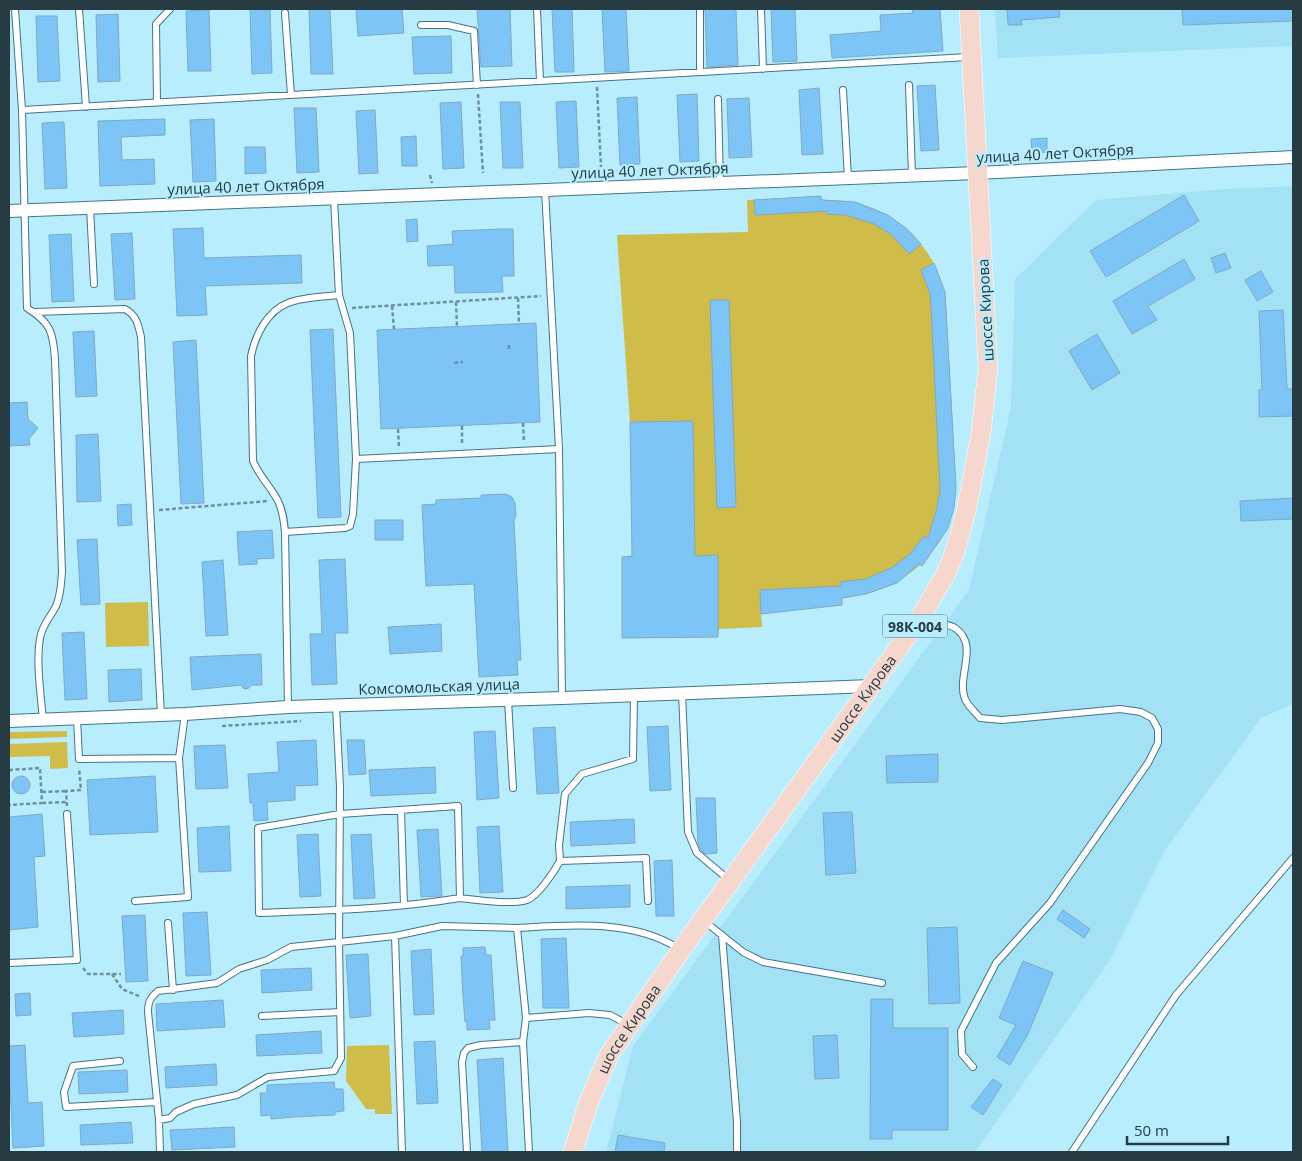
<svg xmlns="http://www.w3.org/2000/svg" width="1302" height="1161" font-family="'Open Sans',sans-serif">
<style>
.built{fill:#a3e1f5}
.green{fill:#d0bd49}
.building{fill:#7dc5f7;stroke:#81a8c4}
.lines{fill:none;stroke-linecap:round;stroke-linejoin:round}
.service-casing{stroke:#437584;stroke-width:8}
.minor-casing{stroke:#437584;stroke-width:14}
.primary-casing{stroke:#fff;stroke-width:20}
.path{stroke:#6d919d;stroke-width:2.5;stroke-dasharray:4 2.5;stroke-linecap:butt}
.service{stroke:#fff;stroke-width:6}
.minor{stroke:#fff;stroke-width:12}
.primary{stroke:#f5d7cd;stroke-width:19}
.labels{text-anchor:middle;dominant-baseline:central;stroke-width:4;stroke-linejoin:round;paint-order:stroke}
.shield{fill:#b8edfe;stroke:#52707a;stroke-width:1}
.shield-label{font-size:14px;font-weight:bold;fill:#263b42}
.street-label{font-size:15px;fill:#263b42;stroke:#b8edfe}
</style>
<rect width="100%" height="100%" fill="#b8edfe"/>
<!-- built -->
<path class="built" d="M995,9H1293V46L998,58Z
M1293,186V704L1261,718L1165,850L1110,960L975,1152H606L633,1046L969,590L1011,407L1015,279L1096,200L1225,189Z"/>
<!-- green -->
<path class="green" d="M821,196L822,200C833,200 846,200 857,203C904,215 941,255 946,304L956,487C953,551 902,593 842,598V605L761,613L762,627L719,629L718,637L623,638L622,557L632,556L630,422L617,235L748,232L747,200Z
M148,602L149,646L106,647L105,603Z
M67,731V737L9,739V732Z
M67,742L68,768L50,769V756L9,757V744Z
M389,1045L392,1114H375V1109H366L346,1081L347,1046Z"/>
<!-- building -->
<path class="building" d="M250,9H270L272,73L252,74Z
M309,9H330L333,74H311Z
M356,9H402L404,33L358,36Z
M477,9H510L512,66L481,67Z
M552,9H572L574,72H555Z
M602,9H626L629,71L605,72Z
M705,9H736L738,65L707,67Z
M771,9H795L797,61L773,62Z
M912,9H940L943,51L832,58L830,35L881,31L880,15L913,13Z
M1007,9H1059L1060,17L1021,20L1022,25H1008Z
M1182,9H1293V21L1183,25Z
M209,10L211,71H188L186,11Z
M118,14L120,81L98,82L96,15Z
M36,16H57L60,81L38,82Z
M451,36L452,73L414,74L412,37Z
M935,85L939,150L921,151L917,86Z
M819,88L823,154L802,155L799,90Z
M697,94L699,161L680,162L677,95Z
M637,97L640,164L620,165L617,98Z
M749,98L752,157L729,158L727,99Z
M576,101L579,167L559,168L556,102Z
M461,102L464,168L443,169L440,103Z
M500,102H520L523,168H503Z
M294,108H316L319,172L297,173Z
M375,110L378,173L359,174L356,111Z
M165,119V135L121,137L122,160L154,159L155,184L100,186L98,121Z
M214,119L216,181L193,182L190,120Z
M64,122L67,188L45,189L42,123Z
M416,136L417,166H402L401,137Z
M1047,138V152L1032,153L1031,139Z
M245,147H265L266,173L245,174Z
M1184,195L1199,221L1106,277L1090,251Z
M821,196L822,200L855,202L888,215L907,229L921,244L909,254L892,235L874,224L846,215L827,214V211L755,215L754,200Z
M417,219L418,241L407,242L406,220Z
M203,228L204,258L301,255L302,283L205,286L207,315L177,316L173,229Z
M500,229H513L514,276H502L503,292L455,293L454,265L428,266L427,246L453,244L452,231Z
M132,233L135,299L115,300L111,234Z
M71,234L74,301L52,302L49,235Z
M1225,253L1231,268L1216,273L1211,258Z
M1184,259L1195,279L1148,306L1157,320L1132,334L1113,301Z
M934,263L945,292L956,487L954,508L948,528L922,566L919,564L897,583L866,594L842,598V605L761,614L760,590L841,586L840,582L866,579L893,567L910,554L924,536L928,538L937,508L940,489L931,306L930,294L921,270Z
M1261,271L1273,292L1257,301L1245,280Z
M710,300H729L736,507L717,508Z
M1283,310L1287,389H1293V416L1259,417V390H1262L1259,311Z
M536,323L540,422L381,429L377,330Z
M333,329L341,517L318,518L310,330Z
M94,331L97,396L76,397L73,332Z
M1097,334L1120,373L1092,390L1069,351Z
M196,340L204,503L181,504L173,342Z
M27,402L28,419L38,428L29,439L30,445L9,446V403Z
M693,421L695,556L718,555V637L622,638V557L632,556L630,422Z
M98,434L101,501L77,502L76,435Z
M506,494L512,497L515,503L516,516L514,520L521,660H517L518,675L479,677L474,584L426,586L422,505L436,504V500L481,498V495Z
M1293,498V519L1241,521L1240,501Z
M131,504L132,525L118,526L117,505Z
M375,520H403V540H375Z
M272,530L274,558L257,559V564L239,565L237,532Z
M97,539L100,604L81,605L77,540Z
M345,559L348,633H335L337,684L312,685L310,634H322L319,560Z
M223,560L228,635L206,636L202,562Z
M441,624L442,651L390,654L388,627Z
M84,632L87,699L65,700L62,633Z
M261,654L262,685H252L249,688L244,689L241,685L192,690L190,657Z
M141,669L142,700L109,702L108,670Z
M668,726L671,790L650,791L647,727Z
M555,727L559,793L537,794L533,728Z
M495,731L499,798L477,800L474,732Z
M316,740L318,785L295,786V800L267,802L268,820L254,821L253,803H250L248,774L279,772L277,742Z
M347,740H364L366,774L349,775Z
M225,745L228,788L196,789L194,746Z
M938,754V782L887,783L886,756Z
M435,767L436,793L371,796L369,770Z
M155,776L158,832L90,835L87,780Z
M12 785a9 9 0 1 1 18 0a9 9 0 1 1-18 0Z
M696,798H715L717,853L705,854L701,850L698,843Z
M852,812L856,873L826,875L823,813Z
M42,814L45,856L34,857L38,927L9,930V817Z
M634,819L635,843L571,846L570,822Z
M229,826L231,871L199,872L197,828Z
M499,826L503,892L480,893L477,827Z
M438,829L442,896L421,897L417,830Z
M318,834L321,896L300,897L297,835Z
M371,834L375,898L354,899L351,835Z
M672,860L674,916H656L654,861Z
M630,885V907L566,909V887Z
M1063,910L1090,929L1084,938L1057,919Z
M207,912L211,975L186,976L183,913Z
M145,915L148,981L126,982L122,916Z
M957,927L960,1003L929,1004L927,928Z
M566,938L569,1008H543L541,939Z
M485,947L486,955H491L495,1020H489L490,1029L467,1030V1021L465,1022L463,997L461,956H463V948Z
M431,949L434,1014L414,1015L411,951Z
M368,954L371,1016L350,1018L346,955Z
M1023,961L1053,973L1028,1034L1010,1065L997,1057L1016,1025L999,1018Z
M311,968L312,990L262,993L261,970Z
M30,993L31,1015L16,1016L15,994Z
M871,999H893V1028H948V1130H892V1139H870Z
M223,1000L225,1027L157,1031L156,1004Z
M123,1010L124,1034L74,1037L72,1013Z
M321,1031L322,1053L257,1056L256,1035Z
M837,1035L839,1078L815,1079L813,1036Z
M435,1041L438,1103L417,1104L414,1042Z
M25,1045L28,1103L42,1102L44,1146L13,1148L10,1086H9V1046Z
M503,1058L508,1152H482L477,1060Z
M216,1064L217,1085L166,1088L165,1067Z
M127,1070L128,1092L79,1094L78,1072Z
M993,1079L1002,1085L983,1115L971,1107Z
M334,1082L335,1089H343L344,1111L335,1112V1115L294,1117L271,1119V1115L261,1116L260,1093H267V1085Z
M131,1122L133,1143L81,1145L80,1125Z
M234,1127L235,1147L172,1150L170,1130Z
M618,1135L665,1143L664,1152H615Z"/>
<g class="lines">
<!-- service casing -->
<g class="service-casing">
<path id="service" d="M15,9L22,110L27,308C51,323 53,332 55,359L62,572C61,583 61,595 56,606C51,616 44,623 41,634C35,657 41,696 43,720
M79,9L86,107
M537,9L540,81
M761,9L763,69
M285,13L291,95
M421,25H448L474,31L477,85
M700,72V9
M909,85L912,176
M843,90L848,178
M718,99L720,183
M157,103L156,24L170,9
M22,110L969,57
M545,190L559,449L562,698
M90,208L94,284
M34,312L125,309C137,316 138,324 141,337L161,715
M356,459L559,449
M285,532C284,521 283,511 278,501C271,487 259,476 253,461L251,356C255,336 267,311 288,303C303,297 322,297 339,295
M921,619C930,621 949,624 955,628C980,645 956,676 965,699C968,706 975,712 980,718L1002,720L1120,709L1141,712L1152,718L1158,729V743L1148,763L1050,903L996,963L961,1031L962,1054L973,1067
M682,693L688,832L697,853L729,880
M634,695L633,759L582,774L565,794L559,845L560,861L646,858L648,901
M508,700L513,788
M288,707L285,532L345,528L350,526L353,514L356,459L350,333L339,295L334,199
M77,718L79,759L179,758L185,714
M458,806L460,898C394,909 326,911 259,913L258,828L340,814Z
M401,810L404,905
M460,898C475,900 514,905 527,900C538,896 554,872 560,861
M135,901L188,897L179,758
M703,920L743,952L763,962L882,983
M168,923L173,990
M722,935L737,1122V1152
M395,936L402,1152
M9,963L77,960L67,814
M262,1016L340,1012
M526,1018L589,1013L610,1015L627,1024
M120,1061L73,1066L64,1092L66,1107L157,1102
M159,1120L170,1118L176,1112L194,1104L237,1095L268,1077L334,1071L341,1058L339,942L395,936L442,926L517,928
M160,1152L159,1120L148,1012C148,1002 150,998 158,991L217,983L239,969L267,960L291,947L339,942L340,787L336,706
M467,1152L462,1062L464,1053L468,1048L481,1045L523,1042
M529,1152L523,1042L526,1018L517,928C569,925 634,919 679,949
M1072,1152L1176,995L1293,858"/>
</g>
<!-- minor casing -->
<g class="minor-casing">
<path id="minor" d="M9,211L977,173L1293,157
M9,721L185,714L288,707L562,698L871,686"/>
</g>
<!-- primary casing -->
<g class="primary-casing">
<g id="primary">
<path id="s1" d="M573,1152L589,1101L609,1055L681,950L920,618L944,577L952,560L959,538L967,507L981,433L988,368L969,9"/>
</g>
</g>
<!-- path -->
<path class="path" d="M597,87L601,167
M478,94L483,173
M430,175L432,183
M518,298L519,324
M456,302L457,327
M392,306L394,329
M352,308L541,296
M509,345V349
M454,363L463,362
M523,423L524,442
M462,426V445
M398,429L399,448
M159,510L268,501
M222,726L301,721
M9,770L40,768L42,803L9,805
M42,792L66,791
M42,803L67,802
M67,806L66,791L81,790L79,768
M83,968L88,974H121
M112,974L122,989L141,997"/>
<!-- service -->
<use href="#service" class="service"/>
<!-- minor -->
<use href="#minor" class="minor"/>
<!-- primary -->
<use href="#primary" class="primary"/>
</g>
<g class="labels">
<!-- shield labels -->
<rect class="shield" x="882.5" y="614.5" width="65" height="23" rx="4"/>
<g class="shield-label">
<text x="915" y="626">98К-004</text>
</g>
<!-- street labels -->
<g class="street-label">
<text transform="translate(1055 153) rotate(-3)">улица 40 лет Октября</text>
<text transform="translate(650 170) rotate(-2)">улица 40 лет Октября</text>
<text transform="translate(246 186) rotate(-2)">улица 40 лет Октября</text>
<text transform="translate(985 310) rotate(-93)">шоссе Кирова</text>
<text transform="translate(439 686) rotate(-2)">Комсомольская улица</text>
<text stroke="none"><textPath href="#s1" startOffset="541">шоссе Кирова</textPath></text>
<text stroke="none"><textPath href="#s1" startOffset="136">шоссе Кирова</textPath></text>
</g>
</g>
<!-- border -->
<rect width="1302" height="1161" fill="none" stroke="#263b42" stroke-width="20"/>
<!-- scale -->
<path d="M1127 1136v8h101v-8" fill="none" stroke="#263b42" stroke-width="2.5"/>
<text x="1134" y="1136" font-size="15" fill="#263b42" stroke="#b8edfe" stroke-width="4" paint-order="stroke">50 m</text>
</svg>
